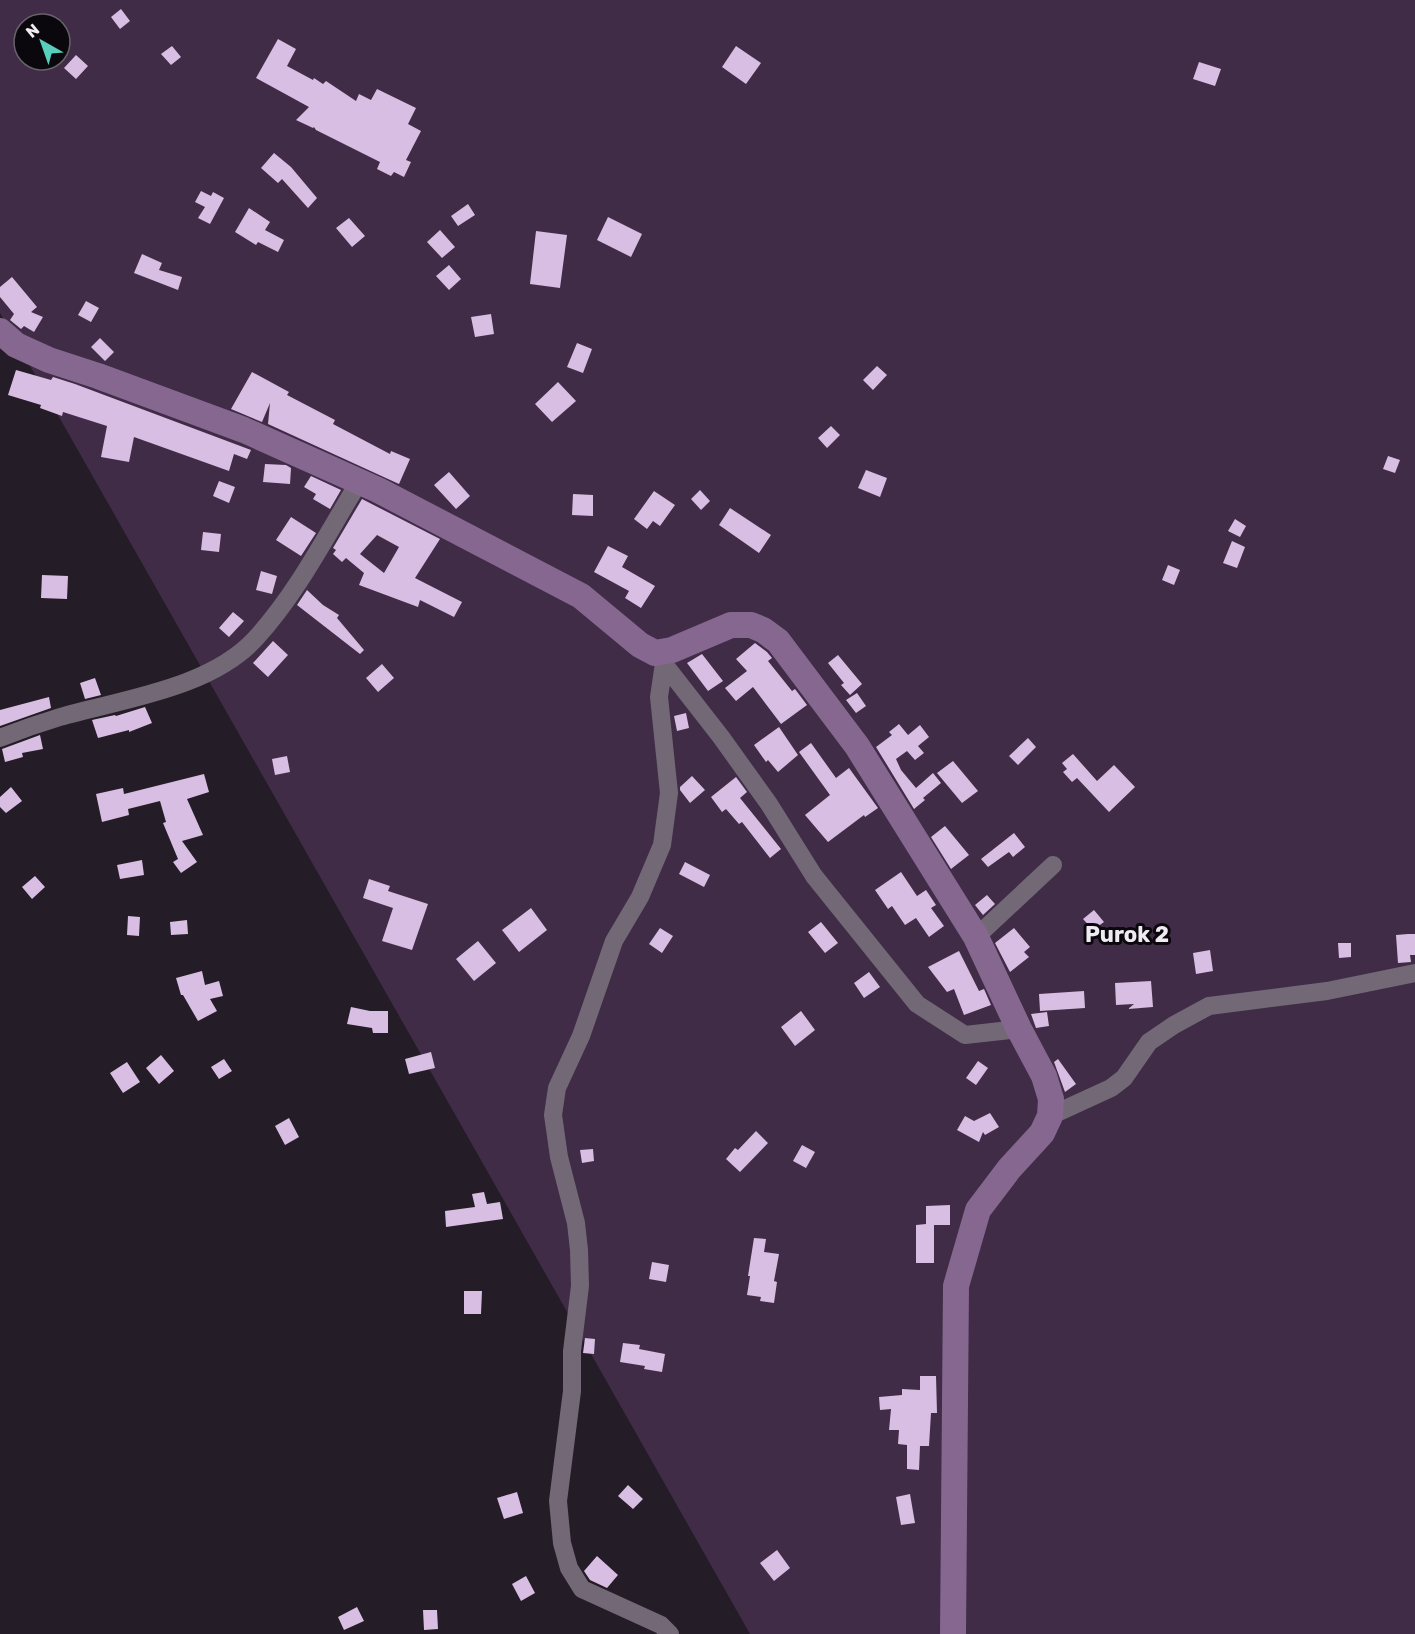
<svg xmlns="http://www.w3.org/2000/svg" width="1415" height="1634" font-family="Rubik,sans-serif">
<style>
.green{fill:#402c47;fill-rule:evenodd}
.building{fill:#d8bee2;fill-rule:evenodd}
.lines{fill:none;stroke-linecap:round;stroke-linejoin:round}
.street{stroke:#736976;stroke-width:18}
.secondary{stroke:#866790;stroke-width:26}
.labels{text-anchor:middle;dominant-baseline:central;stroke-width:6;stroke-linejoin:round;paint-order:stroke}
.neighbourhood-label{font-size:22px;font-weight:bold;fill:#f0ebf2;stroke:#0b080d}
</style>
<rect width="100%" height="100%" fill="#241c27"/>
<!-- green -->
<path class="green" d="M0,0H1415V1634H750L0,313ZM24,24H60V60H24Z"/>
<!-- building -->
<path class="building" d="M121,9L130,21L120,29L111,17Z
M278,39L296,49L287,66L313,80L314,78L323,84L326,81L356,101L359,94L371,100L377,89L416,108L408,124L421,131L406,160L411,162L404,177L394,172L391,176L377,169L380,162L316,130L314,127L313,128L296,120L309,107L256,78Z
M172,46L181,57L171,65L161,54Z
M736,46L761,63L746,84L722,67Z
M76,55L88,66L76,79L64,68Z
M1199,62L1221,69L1215,86L1193,79Z
M274,153L291,167L317,198L308,208L282,179L278,183L261,168Z
M201,191L211,196L213,192L224,198L210,224L198,218L205,207L195,202Z
M468,204L475,215L458,226L451,216Z
M249,208L270,222L265,230L284,240L278,252L258,242L256,245L235,232Z
M608,217L642,234L631,257L597,240Z
M349,218L365,236L352,247L336,228Z
M440,230L455,247L442,258L427,242Z
M536,231L567,235L560,288L530,284Z
M142,254L162,263L159,270L182,277L178,290L134,273Z
M449,265L461,279L449,290L436,276Z
M12,277L37,307L31,312L43,317L34,332L24,326L21,329L10,320L14,314L0,297V287Z
M86,301L99,308L91,322L78,315Z
M491,314L494,334L475,337L471,317Z
M100,338L114,352L105,361L91,347Z
M577,343L592,349L583,373L567,367Z
M877,366L887,375L873,390L863,380Z
M16,370L51,380L53,377L75,384L251,450L247,459L234,454L229,471L134,437L129,462L101,457L107,426L63,412L62,416L40,408L41,405L8,395Z
M252,372L289,392L287,395L335,420L333,424L390,454L391,451L410,459L399,484L268,424L270,403L262,422L231,409Z
M558,382L576,401L552,422L535,404Z
M831,426L840,435L827,448L818,438Z
M1388,456L1400,460L1395,473L1383,469Z
M265,464L286,465L291,468L290,484L263,482Z
M866,470L887,478L880,497L858,488Z
M449,472L470,496L456,509L434,485Z
M311,476L341,490L330,509L313,499L316,494L304,487Z
M219,481L235,487L229,503L213,496Z
M700,490L710,501L701,510L691,499Z
M654,491L675,505L660,526L653,521L647,529L634,519Z
M573,494L593,495V516L572,515Z
M362,499L440,539L415,578L462,602L454,617L420,600L418,607L359,585L364,573L346,558L342,562L333,554L336,550L333,548ZM377,535L399,547L384,573L360,554Z
M730,508L771,535L759,553L719,525Z
M291,517L316,533L301,556L276,540Z
M1235,519L1246,526L1240,537L1228,531Z
M203,532L221,534L219,552L201,550Z
M1232,541L1245,547L1237,568L1223,563Z
M608,546L628,556L622,567L655,586L641,608L625,598L629,591L594,572Z
M1168,565L1180,570L1174,585L1162,580Z
M261,571L277,576L272,594L256,590Z
M42,575L68,576L67,599L41,598Z
M307,590L323,605L339,615L337,618L364,650L360,654L297,605Z
M233,612L244,621L229,637L219,628Z
M273,641L288,655L268,677L253,663Z
M755,643L767,652L772,658L768,661L792,691L795,689L807,705L781,724L753,687L736,701L725,688L747,671L736,659Z
M702,654L723,681L708,691L687,663Z
M838,655L862,684L850,695L841,685L844,683L828,663Z
M382,664L394,678L378,692L366,678Z
M95,678L101,695L85,699L80,683Z
M857,693L866,706L856,713L846,700Z
M49,697L51,708L0,726V710Z
M145,707L152,723L129,732V730L98,738L92,720L115,715L116,716Z
M686,713L689,728L677,731L674,716Z
M899,724L908,735L920,725L929,737L918,746L924,753L915,760L907,751L896,759L901,770L916,788L933,773L941,783L923,798L925,800L914,809L876,747L892,735L889,732Z
M779,727L798,755L778,772L768,760L766,762L754,745Z
M40,735L43,749L22,753L23,757L5,762L2,749Z
M1028,738L1036,747L1018,765L1009,756Z
M811,743L836,778L849,768L878,808L865,817L864,815L828,842L805,815L830,795L799,752Z
M1073,754L1097,781L1114,765L1135,787L1109,812L1077,778L1072,782L1063,772L1067,769L1062,763Z
M287,756L290,772L275,775L272,759Z
M953,761L978,791L962,803L937,773Z
M204,774L209,792L187,799L203,835L182,841L197,862L181,873L173,862L178,859L163,823L166,822L160,801L128,809L129,815L102,822L96,794L123,788L124,794Z
M692,776L705,790L690,803L680,790V787Z
M736,777L747,792L740,798L781,849L770,858L742,822L739,824L726,809L722,812L711,797Z
M11,787L22,801L6,813L0,807V797Z
M945,826L969,855L951,869L931,837Z
M1014,833L1025,847L1013,857L1009,852L988,867L981,859Z
M142,860L144,875L120,879L117,865Z
M685,862L710,875L704,887L679,874Z
M901,872L917,896L926,890L936,905L931,908L944,926L929,937L916,918L905,925L892,906L888,909L875,890Z
M35,876L45,887L32,899L22,887Z
M369,879L390,886L388,891L428,904L412,950L382,941L393,908L363,898Z
M987,895L995,904L983,915L975,905Z
M531,908L547,930L519,952L502,930Z
M1094,910L1104,922L1093,930L1083,919Z
M128,916L140,917L139,936L127,935Z
M187,920L188,934L171,935L170,922Z
M821,922L838,943L825,953L808,932Z
M660,928L673,936L662,953L649,944Z
M1014,928L1030,947L1024,952L1029,957L1010,972L995,943Z
M1408,934H1415V955H1410L1411,962L1398,963L1396,935Z
M478,941L496,963L474,981L456,959Z
M1338,943H1351V957L1339,958Z
M1210,950L1213,971L1196,974L1193,953Z
M959,951L979,991L984,989L991,1005L964,1015L954,989L947,992L928,967Z
M202,971L205,985L219,981L223,996L210,999L217,1011L198,1021L183,995H181L176,978Z
M869,972L880,987L864,998L854,983Z
M1151,981L1153,1007L1128,1009L1134,1004L1116,1005L1115,983Z
M1084,991L1085,1008L1040,1011L1039,994Z
M351,1007L370,1011H388V1033H373L372,1028L347,1024Z
M801,1011L815,1030L795,1046L781,1027Z
M1047,1012L1049,1026L1036,1028L1031,1014Z
M431,1052L435,1068L409,1074L405,1059Z
M161,1055L174,1071L159,1084L146,1068Z
M224,1059L232,1071L219,1079L211,1067Z
M1058,1059L1076,1084L1065,1092L1054,1062Z
M978,1061L988,1068L976,1085L966,1078Z
M127,1062L140,1082L123,1093L110,1073Z
M990,1113L999,1127L985,1135L983,1132L979,1142L957,1130L965,1116L974,1121Z
M289,1118L299,1137L285,1145L275,1126Z
M756,1131L768,1143L740,1172L726,1159L735,1148L738,1150Z
M802,1145L815,1152L806,1168L793,1161Z
M593,1149L594,1161L582,1163L580,1150Z
M484,1192L487,1204L500,1202L503,1219L446,1227L445,1211L475,1207L472,1194Z
M950,1205V1225H934V1263H916V1225L926,1224V1206Z
M754,1238L766,1239L764,1252L779,1254L774,1281L777,1282L774,1303L760,1301L761,1297L747,1295L750,1276H748Z
M652,1262L669,1265L666,1282L649,1279Z
M464,1291H482L481,1314H464Z
M585,1338L595,1339L594,1354L583,1353Z
M623,1343L640,1345L639,1349L665,1354L662,1372L644,1369L645,1366L620,1362Z
M920,1376H936L937,1413H931L929,1446H920L919,1470L907,1469V1445L898,1444L899,1430H889L891,1409L880,1410L879,1397L902,1395V1389L920,1390Z
M628,1485L643,1499L633,1509L618,1496Z
M517,1492L523,1513L504,1519L497,1498Z
M910,1494L915,1523L901,1525L896,1497Z
M777,1550L790,1568L774,1581L760,1563Z
M597,1556L618,1575L607,1588L590,1580L584,1571Z
M526,1576L535,1593L521,1601L512,1584Z
M357,1607L364,1621L344,1630L338,1617Z
M423,1610H437L438,1629L424,1630Z"/>
<g class="lines">
<!-- street -->
<path class="street" d="M661,660L721,737L769,804L814,876L917,1004L965,1035L1019,1029
M664,663L659,697L669,793L662,845L640,897L614,941L581,1036L557,1088L553,1115L559,1157L576,1223L579,1250L580,1286L572,1351V1391L558,1501L562,1543L569,1568L582,1589L661,1625L670,1634
M0,738C20,730 40,723 60,717C123,699 211,688 256,638C298,592 327,534 359,482
M976,937L1053,865
M1050,1116L1111,1088L1124,1078L1149,1042L1174,1025L1209,1006L1327,991L1415,973"/>
<!-- secondary -->
<path class="secondary" d="M0,331L16,345L49,360L98,376L244,430L378,490L581,596L640,645L655,653L672,650L731,625H751L763,630L778,641L857,746L976,937L1019,1029L1044,1076L1051,1099L1050,1116L1042,1133L1009,1169L978,1210L956,1286L953,1634"/>
</g>
<g class="labels">
<!-- neighbourhood labels -->
<g class="neighbourhood-label">
<text x="1127" y="934">Purok 2</text>
</g>
</g>
<!-- north arrow -->
<g transform="translate(42 42) rotate(320)"><circle r="28" fill="#0b080d" stroke="#676369" stroke-width="1.5"/>
<path d="M0-4.5L10 22L0 15L-10 22Z" fill="#5acebd"/>
<text y="-9" font-size="16" font-weight="bold" text-anchor="middle" fill="#f0ebf2">N</text>
</g>
</svg>
